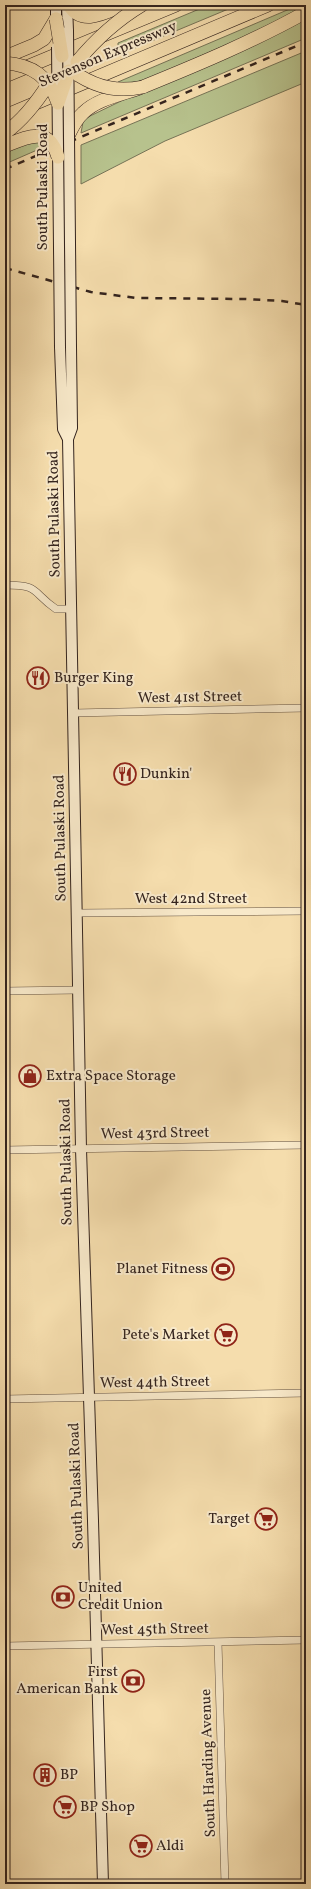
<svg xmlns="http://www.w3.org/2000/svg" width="311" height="1889" font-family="Vollkorn,serif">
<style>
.green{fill:#b7c28d;stroke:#767356}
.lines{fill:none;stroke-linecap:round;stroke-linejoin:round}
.street-casing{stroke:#645242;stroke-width:8}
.secondary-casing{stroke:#34241e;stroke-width:12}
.highway-casing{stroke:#34241e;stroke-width:14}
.street{stroke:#f8e9ca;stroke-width:7}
.secondary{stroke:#f8e9ca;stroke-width:10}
.highway{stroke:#f5ddad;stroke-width:13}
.rail{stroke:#34241e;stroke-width:2.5;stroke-dasharray:7 7;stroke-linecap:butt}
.secondary-bridge-casing{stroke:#34241e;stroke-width:12;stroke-linecap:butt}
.highway-bridge-casing{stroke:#34241e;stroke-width:14;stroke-linecap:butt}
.secondary-bridge{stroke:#f8e9ca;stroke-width:10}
.highway-bridge{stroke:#f5ddad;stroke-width:13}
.labels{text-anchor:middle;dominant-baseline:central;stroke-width:4;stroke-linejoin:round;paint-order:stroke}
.street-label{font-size:15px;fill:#34241e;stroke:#f8e9ca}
.poi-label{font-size:15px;fill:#34241e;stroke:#f8e9ca;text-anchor:start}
</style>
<rect width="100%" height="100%" fill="#f5ddad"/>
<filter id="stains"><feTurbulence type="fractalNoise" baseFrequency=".005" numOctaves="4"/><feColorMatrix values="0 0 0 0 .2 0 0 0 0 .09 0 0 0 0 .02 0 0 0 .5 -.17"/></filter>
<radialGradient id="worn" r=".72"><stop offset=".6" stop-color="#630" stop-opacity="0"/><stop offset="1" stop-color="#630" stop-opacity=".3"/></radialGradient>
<!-- green -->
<path class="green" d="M209,5H238L118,55V43Z
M299,5L306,6L254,33L143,81L118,84V82Z
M306,17V38L81,133L83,122L88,117L119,102L223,58Z
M306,51V82L165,141L81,184V145Z
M31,139L41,143L44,147L5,164V150Z"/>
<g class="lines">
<!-- street casing -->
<g class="street-casing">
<path id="street" d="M5,585C41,585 31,592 56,609H72
M74,713L306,708
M77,913L306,911
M5,991L78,990
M5,1150L306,1145
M5,1399L306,1393
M218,1642L225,1884
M5,1646L306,1640"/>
</g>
<!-- secondary casing -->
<g class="secondary-casing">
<path id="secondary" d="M56,5V19
M67,5L68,31
M60,347L63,429L68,439
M71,347L72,428L68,439L81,1149L93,1521L103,1884"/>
</g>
<!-- highway casing -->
<g class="highway-casing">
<path id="highway" d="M69,5C82,27 106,12 124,5
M5,57L34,45L44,39L56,19
M5,76L176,5
M5,116L268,5
M68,136C72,128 76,119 83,113C98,98 125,94 145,86C199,64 254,41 306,12"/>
</g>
<!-- street -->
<use href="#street" class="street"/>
<!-- secondary -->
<use href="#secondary" class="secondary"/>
<!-- highway -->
<use href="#highway" class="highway"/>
<!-- rail -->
<path class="rail" d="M5,169L306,42
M5,268L91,292L136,298L245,299L282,301L306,305"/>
<!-- secondary-bridge casing -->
<g class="secondary-bridge-casing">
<path id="secondary-bridge" d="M68,31L71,347
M57,47L60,347"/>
</g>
<!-- highway-bridge casing -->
<g class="highway-bridge-casing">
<path id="highway-bridge" d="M56,19L62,56
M77,62C96,39 117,20 142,5
M5,63C33,65 49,77 58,103
M78,75C99,88 118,92 143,87
M58,103L69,71
M5,133C23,120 37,102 49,83
M5,146C27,137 49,125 58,157"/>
</g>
<!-- secondary-bridge -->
<use href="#secondary-bridge" class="secondary-bridge"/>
<!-- highway-bridge -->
<use href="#highway-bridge" class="highway-bridge"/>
</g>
<!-- icons -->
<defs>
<g id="restaurant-ring" transform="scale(1.15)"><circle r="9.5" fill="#f8e9ca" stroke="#8f2418" stroke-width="1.5"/><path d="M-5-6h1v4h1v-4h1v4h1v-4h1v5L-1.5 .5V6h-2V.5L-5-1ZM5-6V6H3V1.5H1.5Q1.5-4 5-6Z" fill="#8f2418"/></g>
<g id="shop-ring" transform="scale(1.15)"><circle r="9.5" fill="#f8e9ca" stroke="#8f2418" stroke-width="1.5"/><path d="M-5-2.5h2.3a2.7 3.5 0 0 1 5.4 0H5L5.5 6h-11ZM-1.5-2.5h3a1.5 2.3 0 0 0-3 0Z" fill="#8f2418"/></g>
<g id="stadium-ring" transform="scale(1.15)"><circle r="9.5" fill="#f8e9ca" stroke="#8f2418" stroke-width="1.5"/><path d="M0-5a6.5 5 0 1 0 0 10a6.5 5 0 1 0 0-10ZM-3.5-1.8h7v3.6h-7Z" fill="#8f2418"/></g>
<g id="supermarket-ring" transform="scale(1.15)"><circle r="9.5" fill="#f8e9ca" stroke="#8f2418" stroke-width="1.5"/><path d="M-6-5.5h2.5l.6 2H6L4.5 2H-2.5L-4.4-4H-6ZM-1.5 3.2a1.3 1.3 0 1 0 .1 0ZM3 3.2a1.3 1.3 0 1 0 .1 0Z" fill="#8f2418"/></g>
<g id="bank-ring" transform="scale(1.15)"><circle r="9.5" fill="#f8e9ca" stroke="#8f2418" stroke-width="1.5"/><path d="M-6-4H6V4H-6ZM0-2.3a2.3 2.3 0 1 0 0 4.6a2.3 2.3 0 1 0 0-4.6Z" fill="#8f2418"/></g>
<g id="building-ring" transform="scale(1.15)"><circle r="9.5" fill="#f8e9ca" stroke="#8f2418" stroke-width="1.5"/><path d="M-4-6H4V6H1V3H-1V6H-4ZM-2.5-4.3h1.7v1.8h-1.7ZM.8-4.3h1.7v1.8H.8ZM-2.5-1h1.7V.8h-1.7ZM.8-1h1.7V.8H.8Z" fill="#8f2418"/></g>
</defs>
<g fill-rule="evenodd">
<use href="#restaurant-ring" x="38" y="678"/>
<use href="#restaurant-ring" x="125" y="774"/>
<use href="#shop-ring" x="30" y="1076"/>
<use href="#stadium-ring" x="223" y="1269"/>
<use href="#supermarket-ring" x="226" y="1335"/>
<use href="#supermarket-ring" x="266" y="1519"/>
<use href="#bank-ring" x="63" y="1597"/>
<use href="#bank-ring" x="133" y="1681"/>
<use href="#building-ring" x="45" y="1775"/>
<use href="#supermarket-ring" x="65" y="1807"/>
<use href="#supermarket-ring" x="141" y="1846"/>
</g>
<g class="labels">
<!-- street labels -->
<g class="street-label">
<text transform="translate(108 55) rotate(-23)">Stevenson Expressway</text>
<text transform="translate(43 187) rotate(-90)">South Pulaski Road</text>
<text transform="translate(55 514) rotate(-91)">South Pulaski Road</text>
<text transform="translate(190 698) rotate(-1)">West 41st Street</text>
<text transform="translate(61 838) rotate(-91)">South Pulaski Road</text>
<text x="191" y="899">West 42nd Street</text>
<text transform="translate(155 1134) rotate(-1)">West 43rd Street</text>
<text transform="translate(67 1162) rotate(-91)">South Pulaski Road</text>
<text transform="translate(155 1383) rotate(-1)">West 44th Street</text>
<text transform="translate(77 1486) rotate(-92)">South Pulaski Road</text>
<text transform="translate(155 1630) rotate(-1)">West 45th Street</text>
<text transform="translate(209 1763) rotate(-92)">South Harding Avenue</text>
</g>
<!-- poi labels -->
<g class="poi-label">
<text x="54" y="678">Burger King</text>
<text x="140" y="774">Dunkin'</text>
<text x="46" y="1076">Extra Space Storage</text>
<text x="208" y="1269" text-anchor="end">Planet Fitness</text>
<text x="210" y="1335" text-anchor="end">Pete's Market</text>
<text x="250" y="1519" text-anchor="end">Target</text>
<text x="78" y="1588">United<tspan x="78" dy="17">Credit Union</tspan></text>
<text x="118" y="1672" text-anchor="end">First<tspan x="118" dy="17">American Bank</tspan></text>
<text x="60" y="1775">BP</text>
<text x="80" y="1807">BP Shop</text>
<text x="156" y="1846">Aldi</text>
</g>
</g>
<!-- margin -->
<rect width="311" height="1889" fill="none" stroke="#f5ddad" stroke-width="20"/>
<rect x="6" y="6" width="299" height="1877" fill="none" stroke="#34241e" stroke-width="2"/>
<rect x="10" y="10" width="291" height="1869" fill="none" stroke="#34241e"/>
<rect width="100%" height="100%" filter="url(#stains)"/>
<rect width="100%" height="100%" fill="url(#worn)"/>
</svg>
